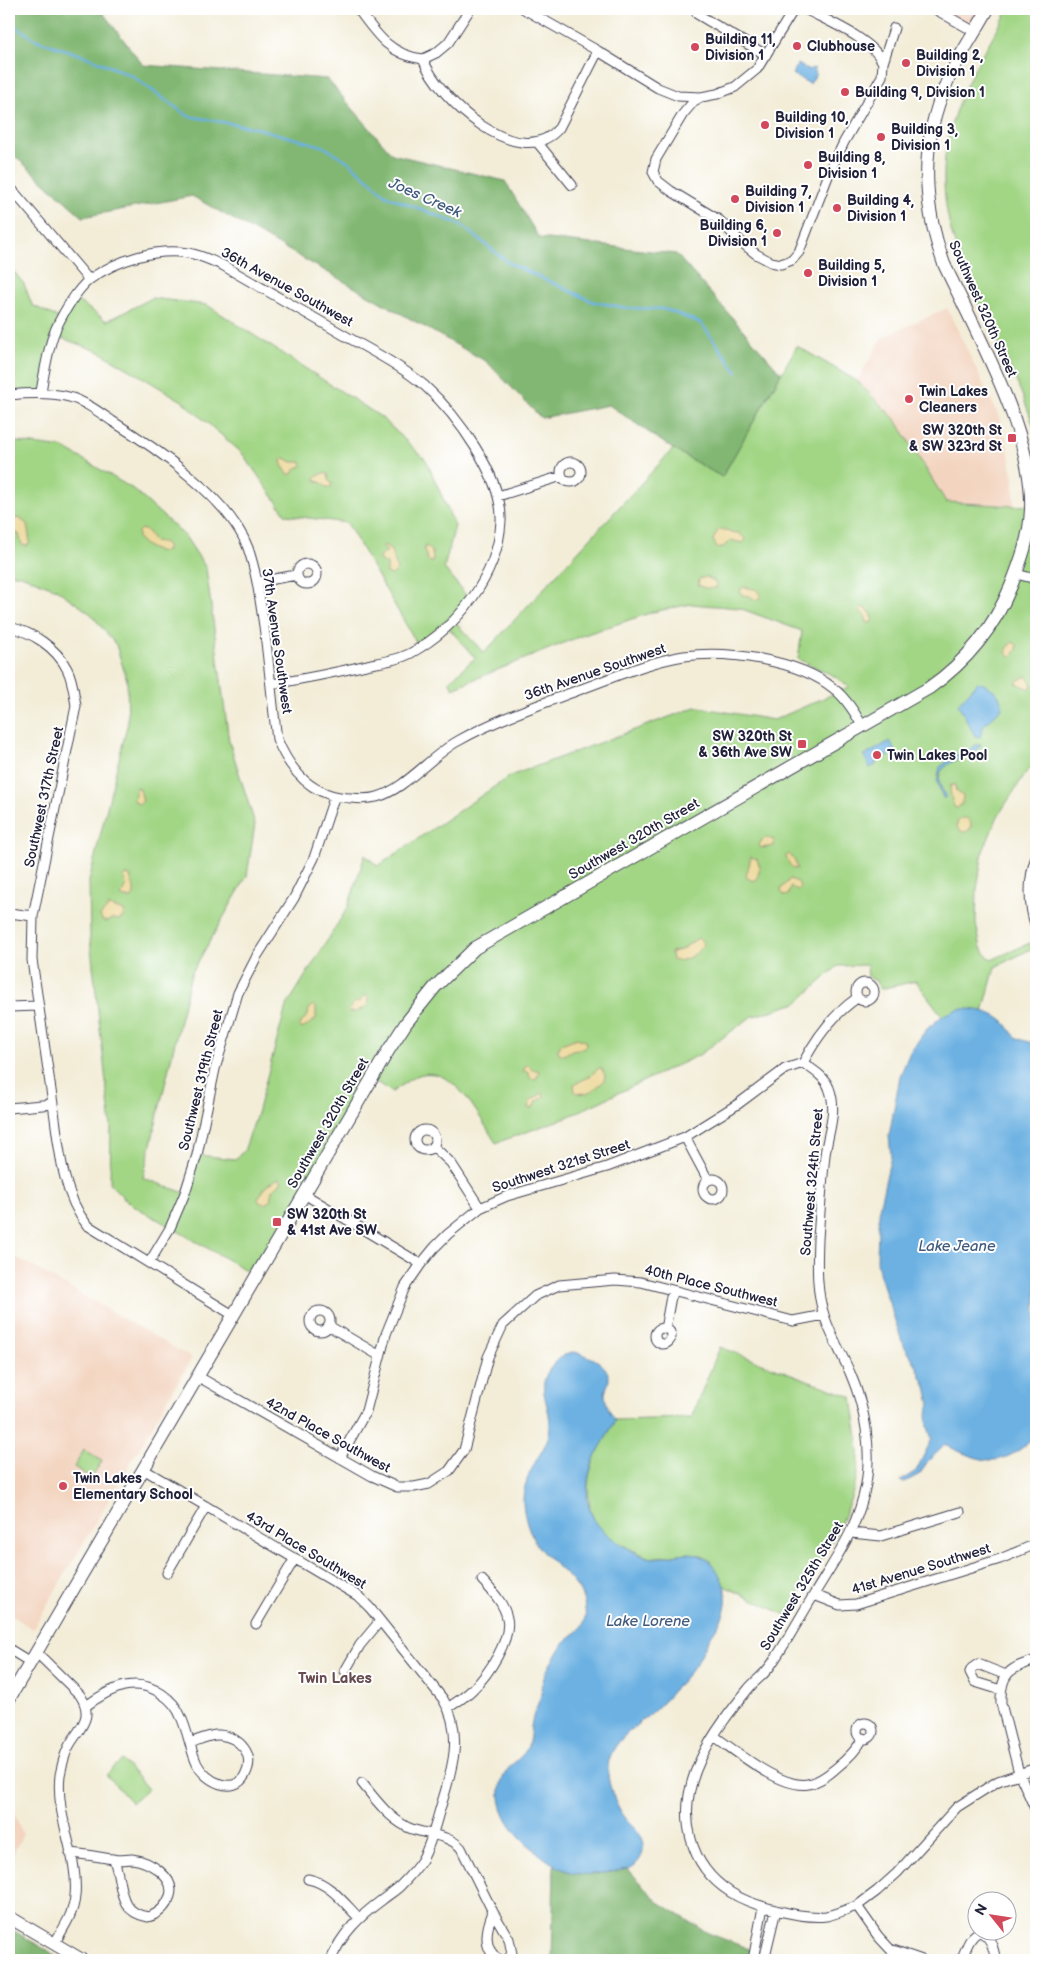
<svg xmlns="http://www.w3.org/2000/svg" width="1045" height="1969" font-family="'Balsamiq Sans',sans-serif">
<style>
.built{fill:#f3d4bf}
.green{fill:#a2d685;stroke:#627c60}
.forest{fill:#81b772;stroke:#526c56}
.sand{fill:#eeda9e;stroke:#887e6c}
.water{fill:#6cb1e2;stroke:#476a8e}
.lines{fill:none;stroke-linecap:round;stroke-linejoin:round}
.stream{stroke:#6cb1e2;stroke-width:2.5}
.minor-casing{stroke:#414053;stroke-width:11}
.secondary-casing{stroke:#414053;stroke-width:14}
.minor{stroke:#fff;stroke-width:9}
.secondary{stroke:#fff;stroke-width:12}
.poi-dot{fill:#d1495b;stroke:#fff;stroke-width:2}
.labels{text-anchor:middle;dominant-baseline:central;stroke-width:4;stroke-linejoin:round;paint-order:stroke}
.poi-label{font-size:14px;font-weight:bold;fill:#22223b;stroke:#fff;text-anchor:start}
.street-label{font-size:14px;fill:#22223b;stroke:#fff}
.water-label{font-size:15px;font-style:italic;fill:#405b7e;stroke:#fff}
.neighbourhood-label{font-size:15px;font-weight:bold;fill:#674c51;stroke:#fff}
</style>
<rect width="100%" height="100%" fill="#fff"/>
<filter id="ink" filterUnits="userSpaceOnUse"><feTurbulence type="fractalNoise" baseFrequency=".02" numOctaves="2"/><feDisplacementMap in="SourceGraphic" scale="10" xChannelSelector="R" yChannelSelector="G"/><feConvolveMatrix kernelMatrix="1 2 1 2 8 2 1 2 1" color-interpolation-filters="sRGB"/></filter>
<filter id="wash" filterUnits="userSpaceOnUse"><feTurbulence type="fractalNoise" baseFrequency=".0096" numOctaves="4" result="noise"/><feDisplacementMap in="SourceGraphic" scale="20" xChannelSelector="R" yChannelSelector="G"/><feGaussianBlur stdDeviation="1.12" result="paint"/><feColorMatrix in="noise" values="0 0 0 0 0 0 0 0 0 0 0 0 0 0 0 0 0 1.4 0 .05"/><feComposite in="paint" operator="in"/></filter>
<g filter="url(#wash)">
<rect width="100%" height="100%" fill="#f3edd8"/>
<!-- built -->
<path class="built" d="M935,9H988L975,32Z
M947,308L1000,419L1006,437L1014,481V506L946,502L896,420L857,381L883,337Z
M9,1253L192,1358L33,1629L9,1614Z
M9,1802L23,1834L9,1862Z"/>
<!-- green -->
<path class="green" d="M1009,9H1036V434C1004,325 914,237 954,116C966,78 989,44 1009,9Z
M9,266L24,284L32,305L61,319L73,298L107,321L152,298L207,305L381,417L426,460L455,526L444,568L470,600L454,621L484,653L673,449L722,477L797,346L857,381L896,420L946,502L1014,506L1036,505V764L1027,771L998,816L983,851L977,889L976,924L981,948L991,960L1030,943L1033,948L995,967L983,1012C968,1009 956,1008 942,1016L916,981L880,989L876,981L868,977L867,965L838,966L797,1003L751,1017L699,1055L565,1118L496,1143C480,1119 455,1064 419,1075C410,1078 400,1087 392,1092L371,1079L256,1276L129,1203L110,1184L111,1127L90,939L89,881L128,722L127,680L116,645L91,614L56,589L21,575L9,573V441L64,448L133,489L185,536L206,568L229,741L255,824L247,876L191,974L143,1178L185,1193L197,1155L235,1159L244,1151L256,1117L286,1007L348,907L365,855L378,866L510,776L696,707L774,720L849,687L834,676L798,659L802,631L739,608L691,604L653,612L581,636L453,688L449,681L475,658L448,627L419,647L347,523L286,515L242,453L182,401L100,352L53,335L41,392L9,395Z
M720,1347L852,1397C854,1415 858,1433 859,1451C860,1509 815,1567 786,1615L724,1586L710,1561L701,1555L687,1553L650,1558L630,1549L607,1536L600,1529L594,1520L590,1509L588,1488L589,1476L595,1457L615,1420L691,1418Z
M84,1450L102,1461L91,1478L74,1467Z
M122,1760L148,1789L132,1803L106,1775Z"/>
<!-- forest -->
<path class="forest" d="M9,9H100L143,65L327,79L392,154L505,181L539,238L676,254L781,373L722,477L673,449L609,405L541,418L487,362L192,196L83,217L9,151Z
M554,1864L570,1873L598,1874L628,1869L657,1901L708,1933L778,1960H552Z
M9,1928L63,1960H9Z"/>
<!-- sand -->
<path class="sand" d="M285,458L292,462H301L302,466L296,468L293,474H288L282,465L281,460Z
M324,473L328,474L329,480L332,484L331,487H326L322,483L315,480L316,477Z
M19,518L27,524L30,542L27,546L22,545L19,534L11,532L12,522L14,519Z
M141,529L147,531L154,541C160,542 169,541 167,551C157,554 144,546 138,538V532Z
M722,529L729,532L739,533L746,540L742,543L731,540L723,547L717,548L713,540L718,530Z
M384,545C394,549 394,561 397,570L392,575L387,573V564L379,560L380,556L387,551L383,547Z
M425,546C431,548 435,556 432,562L428,561L424,550Z
M706,577L714,581L717,585L716,588H705L698,585L699,579Z
M743,587L755,589L760,594L761,598L756,600L749,596L742,595L740,591Z
M862,607L871,613L873,619L871,623L867,622L865,616L859,610L860,608Z
M1013,642L1017,645V650L1012,656L1009,657L1006,652L1009,645Z
M1026,676L1032,684L1030,689L1016,683L1017,681Z
M951,785H955L956,791L963,796L962,804L957,808H955C952,802 949,791 951,785Z
M136,787L140,789L143,801L139,804L134,801Z
M957 825a7 7 0 1 1 14 0a7 7 0 1 1-14 0Z
M767,838L774,840V846L761,848L759,845L762,840Z
M788,854L795,860L797,869C791,869 787,861 786,856Z
M751,857L757,859L760,867L757,879L753,881L746,877Z
M126,875L130,876C132,884 137,891 132,898H124L121,896L126,885L124,878Z
M790,879L798,882L800,887L798,890L791,887L788,895L785,896L782,893L781,889Z
M109,906L124,911V916L119,920L112,919L106,922L102,920L100,916Z
M698,938L700,939L703,943C702,953 681,964 672,960L671,952L681,950Z
M365,995L369,998L368,1005L356,1012H350L349,1009L353,1003L361,1001Z
M313,1005L316,1008V1019L304,1028H300L299,1025L308,1015L309,1008Z
M577,1038L585,1041L586,1045L585,1048L572,1050L564,1055L559,1053L558,1050L561,1044Z
M526,1065H529L532,1070H538L539,1073L536,1079L530,1078L528,1072L523,1071Z
M599,1068H601L605,1075L604,1081C596,1088 586,1097 575,1092L574,1084L589,1077Z
M543,1093L544,1097L536,1102L533,1108L529,1109L528,1107L531,1100Z
M279,1178L282,1182L272,1190L270,1201L264,1204L259,1202L258,1198L268,1184Z"/>
<!-- water -->
<path class="water" d="M798,64L808,70L814,68L816,74L810,84L792,74Z
M978,682C989,685 1003,694 1002,708L984,725L980,737L975,736L958,704Z
M890,741L897,753L894,754L893,753L875,763L876,765L870,768L864,756Z
M975,745H981C973,758 932,761 940,785C942,789 942,791 946,794L945,798H943L937,782L940,767L956,755L973,748Z
M958,1009C973,1008 991,1011 1003,1021C1008,1025 1010,1031 1015,1036C1021,1041 1030,1041 1036,1045V1436C1001,1469 986,1464 945,1445L927,1462L920,1474L905,1482L900,1481L916,1471L932,1439L928,1427L927,1414L930,1404L926,1387L915,1363L903,1344L880,1276L877,1263L878,1226L880,1204L891,1156L889,1136L900,1076L910,1052L926,1030L942,1016Z
M574,1352C587,1355 608,1362 609,1379C609,1384 605,1389 605,1394C605,1402 610,1413 615,1420C607,1439 593,1455 589,1475C582,1510 595,1529 624,1546C633,1551 642,1557 652,1558C663,1558 674,1554 686,1553C709,1552 723,1574 726,1595C728,1611 720,1623 711,1636C704,1647 700,1659 692,1669C681,1682 669,1696 657,1708C639,1725 609,1741 608,1768C607,1781 613,1797 619,1808C624,1819 636,1827 641,1838C647,1850 640,1865 628,1869C581,1877 569,1880 531,1847C508,1828 488,1797 508,1769C514,1761 524,1757 528,1746C531,1737 530,1726 533,1717C535,1709 539,1703 541,1695C542,1692 541,1688 542,1684C544,1676 548,1667 553,1660C556,1655 559,1649 563,1644C574,1632 588,1630 585,1608C582,1576 544,1564 532,1536C519,1506 520,1490 536,1461C541,1452 547,1444 549,1434C555,1406 530,1388 555,1363C562,1356 564,1353 574,1352Z"/>
<g class="lines">
<!-- stream -->
<path class="stream" d="M9,22L36,40L90,58L132,76L188,116L256,128L322,146L349,162L387,196L461,225L509,263L594,302L627,308L664,309L701,323L737,372"/>
</g>
</g>
<g filter="url(#ink)">
<g class="lines">
<!-- minor casing -->
<g class="minor-casing">
<path id="minor" d="M358,9C376,34 390,55 423,59
M524,9L598,51L658,88L678,96L701,97
M794,9L757,69L735,87L717,94L701,97L694,101L683,114L656,159L653,172L658,181L671,191L719,220L741,242L756,254L771,262L781,264L792,260L799,252L830,171L844,142L882,76L883,63
M805,9C827,21 873,39 883,63L894,28
M935,9L975,32
M697,14L766,55
M423,59C438,99 520,174 559,128L598,51
M423,59L436,53L448,43L470,9
M537,142L572,185
M9,186L89,280
M41,392C44,373 47,354 53,336C59,319 76,290 90,279C117,260 155,248 188,253C201,255 212,261 224,266C263,289 303,311 342,334C370,350 400,365 425,386C456,414 503,477 501,521C498,576 458,627 411,653C400,659 384,662 371,664C338,672 305,679 271,684
M9,395C29,393 49,392 69,397C84,401 99,412 112,421C156,448 230,499 248,548C257,574 260,600 264,626C269,664 272,701 277,739C291,773 313,797 351,798C360,799 369,799 377,797C404,790 432,755 458,741C495,720 536,706 576,691C612,678 647,662 684,656C727,650 799,660 833,688C846,698 855,713 863,727
M561 472a10 10 0 1 1 20 0a10 10 0 1 1-20 0Z
M498,496L562,476
M297 574a10 10 0 1 1 20 0a10 10 0 1 1-20 0Z
M1016,574L1036,579
M258,582L296,575
M9,627C32,632 56,647 67,669C73,680 74,694 76,706L33,916L32,960L53,1104
M1036,857C1028,879 1028,905 1036,927
M9,913L33,916
M856 992a9 9 0 1 1 18 0a9 9 0 1 1-18 0Z
M9,1007L38,1006
M803,1063C812,1069 825,1077 829,1088C838,1111 828,1132 825,1155C822,1183 820,1211 818,1239C817,1265 816,1293 825,1318C832,1338 843,1356 851,1375C865,1408 872,1449 866,1484C858,1528 837,1556 815,1593C800,1617 787,1642 771,1665C765,1674 756,1680 749,1688C715,1730 675,1782 691,1839C697,1862 710,1879 730,1892C751,1906 802,1919 826,1916C837,1914 847,1909 857,1906L878,1936L890,1949L922,1960
M9,1108L53,1104C59,1144 61,1192 87,1225L233,1315
M415 1140a10 10 0 1 1 20 0a10 10 0 1 1-20 0Z
M685,1137L708,1180
M433,1146L451,1163L480,1208
M703 1189a10 10 0 1 1 20 0a10 10 0 1 1-20 0Z
M304,1194L421,1264
M149,1263L170,1228L185,1193L197,1155L215,1069L238,993L257,956L294,898L314,858L334,798
M310 1321a10 10 0 1 1 20 0a10 10 0 1 1-20 0Z
M329,1326L380,1356
M655 1336a8 8 0 1 1 16 0a8 8 0 1 1-16 0Z
M665,1329L672,1291
M197,1376L372,1476L397,1487H414L429,1484L449,1471L464,1450L488,1357L503,1325L535,1296L559,1285L615,1280L641,1282L793,1321L824,1315
M340,1458L366,1411L386,1334L405,1287L421,1264L434,1248L448,1234L480,1208L507,1196L607,1167L685,1137L738,1104L785,1069L803,1063C816,1038 834,1014 857,998
M143,1469L358,1596L370,1608L443,1699C465,1734 451,1773 440,1809C435,1826 431,1844 422,1860C416,1869 408,1878 400,1886C395,1891 388,1895 382,1900C360,1916 341,1934 331,1960
M851,1533L881,1536L960,1512
M167,1573L206,1506
M814,1595L840,1605L856,1604L1000,1559L1036,1544
M256,1624L295,1558
M9,1649L30,1662
M36,1652L80,1695C95,1718 79,1728 69,1746C64,1755 62,1765 60,1775C55,1817 79,1856 75,1896C74,1913 63,1929 54,1944
M1036,1660C1010,1668 1000,1673 1001,1703L1019,1773L1036,1811
M345,1671L360,1645L380,1621
M1001,1690L975,1682L970,1672L972,1668L978,1664L1006,1675
M86,1706C109,1689 135,1675 162,1694C171,1700 177,1707 181,1717C188,1732 190,1749 197,1764C205,1781 234,1796 245,1775C256,1755 240,1737 219,1735C210,1734 199,1740 190,1743
M449,1707C457,1702 466,1696 473,1689C488,1675 512,1639 507,1618C504,1603 492,1591 482,1580
M857 1731a8 8 0 1 1 16 0a8 8 0 1 1-16 0Z
M714,1736C736,1751 781,1789 808,1784C819,1782 827,1776 835,1769C845,1761 857,1750 863,1738
M362,1783C375,1799 388,1817 407,1827C424,1835 449,1834 461,1848L493,1912L509,1939L512,1954L507,1960
M70,1853C85,1854 98,1857 113,1859C119,1861 126,1859 132,1859C149,1861 176,1877 170,1896C166,1907 159,1914 148,1917C116,1912 123,1883 114,1860
M308,1879C330,1883 344,1903 359,1918
M857,1906L877,1891L897,1873L957,1807L998,1781L1036,1768
M493,1912C486,1929 482,1950 500,1960
M753,1960L763,1907
M764,1960L776,1910
M961,1960C966,1950 969,1935 980,1932C992,1937 993,1949 996,1960"/>
</g>
<!-- secondary casing -->
<g class="secondary-casing">
<path id="secondary" d="M9,1699L388,1051L406,1023L435,987L475,948L929,688C966,662 994,628 1011,586C1021,561 1030,536 1031,509C1034,434 976,332 944,264C922,202 920,143 947,82C958,57 975,33 988,9
M9,1917L82,1960"/>
</g>
<!-- minor -->
<use href="#minor" class="minor"/>
<!-- secondary -->
<use href="#secondary" class="secondary"/>
</g>
</g>
<!-- markers -->
<g class="poi-dot">
<circle cx="797" cy="46" r="5"/>
<circle cx="695" cy="47" r="5"/>
<circle cx="906" cy="63" r="5"/>
<circle cx="845" cy="92" r="5"/>
<circle cx="765" cy="125" r="5"/>
<circle cx="881" cy="137" r="5"/>
<circle cx="808" cy="165" r="5"/>
<circle cx="735" cy="199" r="5"/>
<circle cx="837" cy="208" r="5"/>
<circle cx="777" cy="233" r="5"/>
<circle cx="808" cy="273" r="5"/>
<circle cx="909" cy="399" r="5"/>
<rect x="1007" y="433" width="10" height="10" rx="2.5"/>
<rect x="797" y="739" width="10" height="10" rx="2.5"/>
<circle cx="877" cy="755" r="5"/>
<rect x="272" y="1217" width="10" height="10" rx="2.5"/>
<circle cx="63" cy="1486" r="5"/>
</g>
<g class="labels">
<!-- poi labels -->
<g class="poi-label">
<text x="705" y="39">Building 11,<tspan x="705" dy="16">Division 1</tspan></text>
<text x="807" y="46">Clubhouse</text>
<text x="916" y="55">Building 2,<tspan x="916" dy="16">Division 1</tspan></text>
<text x="855" y="92">Building 9, Division 1</text>
<text x="775" y="117">Building 10,<tspan x="775" dy="16">Division 1</tspan></text>
<text x="891" y="129">Building 3,<tspan x="891" dy="16">Division 1</tspan></text>
<text x="818" y="157">Building 8,<tspan x="818" dy="16">Division 1</tspan></text>
<text x="745" y="191">Building 7,<tspan x="745" dy="16">Division 1</tspan></text>
<text x="847" y="200">Building 4,<tspan x="847" dy="16">Division 1</tspan></text>
<text x="767" y="225" text-anchor="end">Building 6,<tspan x="767" dy="16">Division 1</tspan></text>
<text x="818" y="265">Building 5,<tspan x="818" dy="16">Division 1</tspan></text>
<text x="919" y="391">Twin Lakes<tspan x="919" dy="16">Cleaners</tspan></text>
<text x="1002" y="430" text-anchor="end">SW 320th St<tspan x="1002" dy="16">&amp; SW 323rd St</tspan></text>
<text x="792" y="736" text-anchor="end">SW 320th St<tspan x="792" dy="16">&amp; 36th Ave SW</tspan></text>
<text x="887" y="755">Twin Lakes Pool</text>
<text x="287" y="1214">SW 320th St<tspan x="287" dy="16">&amp; 41st Ave SW</tspan></text>
<text x="73" y="1478">Twin Lakes<tspan x="73" dy="16">Elementary School</tspan></text>
</g>
<!-- street labels -->
<g class="street-label">
<text transform="translate(287 287) rotate(29)">36th Avenue Southwest</text>
<text transform="translate(983 309) rotate(66)">Southwest 320th Street</text>
<text transform="translate(277 641) rotate(82)">37th Avenue Southwest</text>
<text transform="translate(595 672) rotate(-19)">36th Avenue Southwest</text>
<text transform="translate(44 797) rotate(-78)">Southwest 317th Street</text>
<text transform="translate(634 839) rotate(-30)">Southwest 320th Street</text>
<text transform="translate(201 1080) rotate(-76)">Southwest 319th Street</text>
<text transform="translate(328 1123) rotate(-60)">Southwest 320th Street</text>
<text transform="translate(561 1166) rotate(-18)">Southwest 321st Street</text>
<text transform="translate(812 1182) rotate(-85)">Southwest 324th Street</text>
<text transform="translate(711 1286) rotate(14)">40th Place Southwest</text>
<text transform="translate(328 1435) rotate(29)">42nd Place Southwest</text>
<text transform="translate(306 1550) rotate(31)">43rd Place Southwest</text>
<text transform="translate(921 1569) rotate(-17)">41st Avenue Southwest</text>
<text transform="translate(802 1586) rotate(-59)">Southwest 325th Street</text>
</g>
<!-- water labels -->
<g class="water-label">
<text transform="translate(425 198) rotate(24)">Joes Creek</text>
<text x="957" y="1246">Lake Jeane</text>
<text x="648" y="1621">Lake Lorene</text>
</g>
<!-- neighbourhood labels -->
<g class="neighbourhood-label">
<text x="335" y="1678">Twin Lakes</text>
</g>
</g>
<!-- margin -->
<rect width="1045" height="1969" fill="none" stroke="#fff" stroke-width="30"/>
<!-- north arrow -->
<g transform="translate(992 1916) rotate(300)"><circle r="24" fill="#ffffff" stroke="#a7a7b1"/>
<path d="M0-4L9 19L0 12L-9 19Z" fill="#d1495b"/>
<text y="-8" font-size="14" font-weight="bold" text-anchor="middle" fill="#22223b">N</text>
</g>
</svg>
